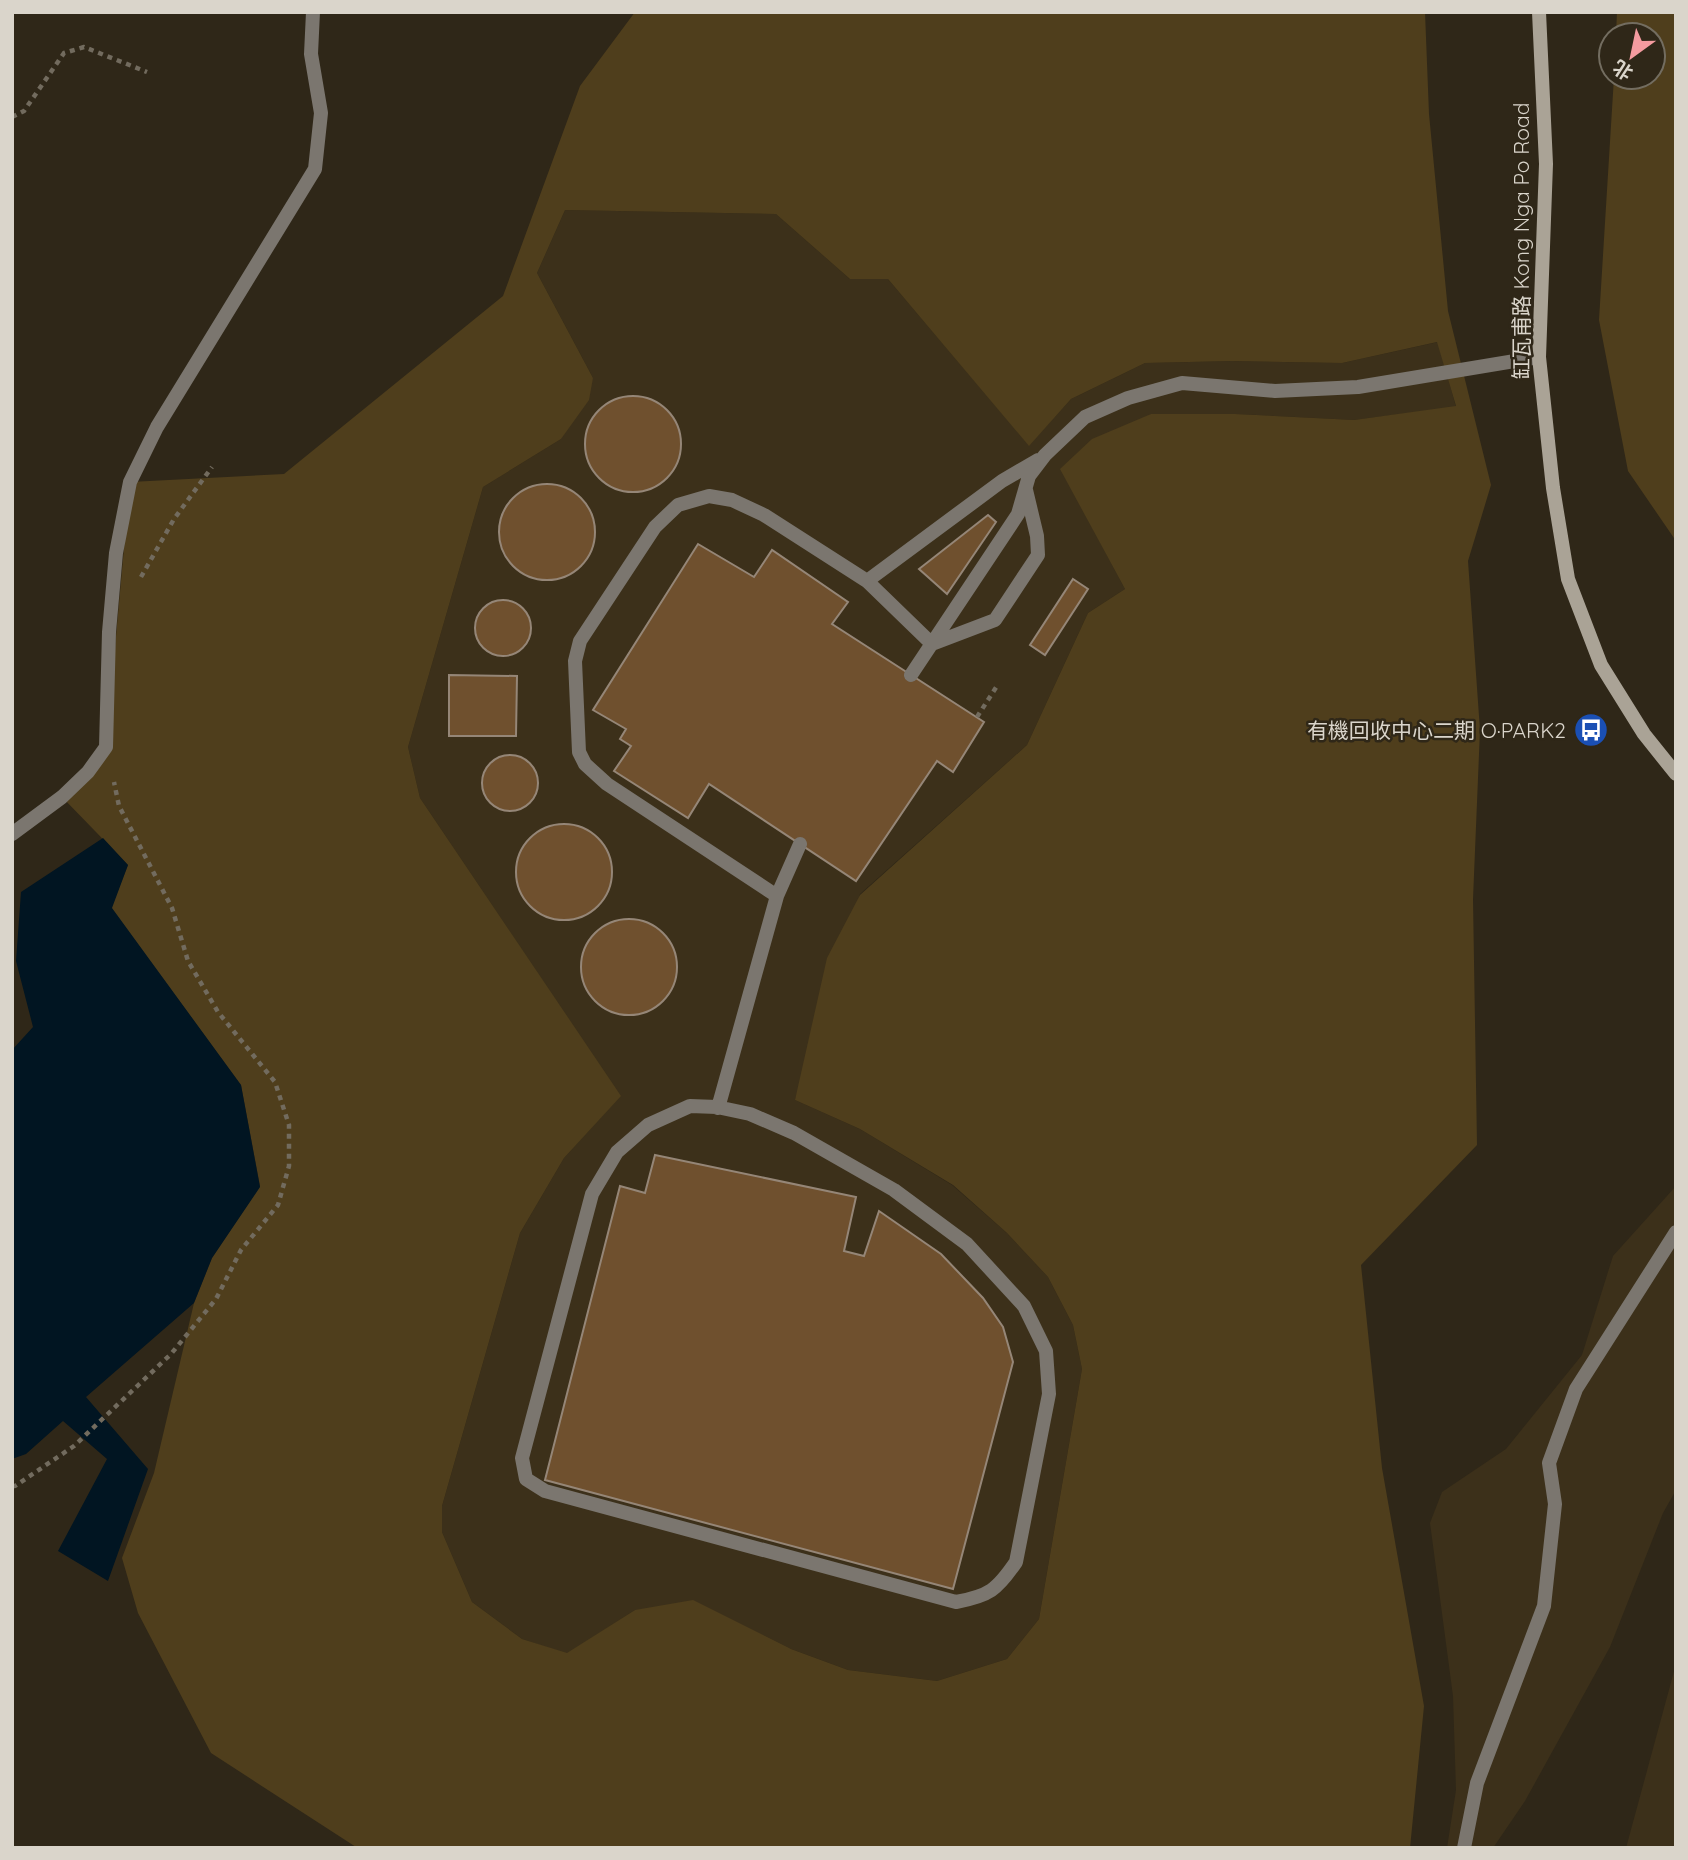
<svg xmlns="http://www.w3.org/2000/svg" width="1688" height="1860" font-family="Quicksand,'Noto Sans SC',sans-serif">
<style>
.built{fill:#3c301a}
.green{fill:#4f3e1c;fill-rule:evenodd}
.water{fill:#011522}
.building{fill:#6f502e;stroke:#958677;stroke-width:2}
.lines{fill:none;stroke-linecap:round;stroke-linejoin:round}
.path{stroke:#726b5e;stroke-width:4.5;stroke-dasharray:5 5;stroke-linecap:butt}
.lane{stroke:#7b766f;stroke-width:14}
.secondary{stroke:#aaa396;stroke-width:14}
.labels{text-anchor:middle;dominant-baseline:central;stroke-width:5;stroke-linejoin:round;paint-order:stroke}
.street-label{font-size:21px;fill:#dad5cb;stroke:#2f2718}
.poi-label{font-size:21px;fill:#dad5cb;stroke:#2f2718;text-anchor:end}
</style>
<rect width="100%" height="100%" fill="#2f2718"/>
<!-- built -->
<path class="built" d="M565,210L776,214L850,279H888L1029,445L1071,399L1145,363L1232,361L1342,363L1438,342L1456,407L1354,420L1235,414H1151L1061,469L1125,589L1088,613L1027,745L860,894L795,1100L860,1129L952,1185L1007,1233L1048,1277L1073,1325L1082,1369L1039,1619L1007,1659L937,1681L848,1670L791,1649L635,1610L567,1654L522,1639L472,1602L442,1532V1506L520,1233L564,1158L620,1096L420,798L408,747L483,487L561,439L593,378L537,273Z
M1676,1186V1490L1663,1513L1610,1647L1525,1801L1493,1848H1447L1456,1790L1453,1696L1430,1523L1442,1492L1506,1449L1582,1355L1613,1256Z
M1676,1664V1848H1626Z"/>
<!-- green -->
<path class="green" d="M635,12H1425L1429,114L1448,311L1491,485L1468,561L1480,730L1473,899L1477,1145L1361,1265L1382,1468L1424,1706L1410,1848L356,1847L211,1753L138,1613L122,1558L154,1473L194,1303L212,1258L260,1186L241,1085L111,908L128,865L62,797L106,747L130,482L284,474L503,296L580,86ZM565,210L776,214L850,279H888L1029,446L1071,399L1145,363L1232,361L1342,363L1437,342L1456,406L1354,420L1235,414H1151L1092,439L1060,469L1125,589L1088,613L1027,745L860,895L827,958L795,1100L860,1129L953,1185L1007,1233L1048,1277L1073,1325L1082,1369L1039,1619L1007,1659L937,1681L848,1670L791,1649L693,1600L635,1610L567,1653L522,1639L472,1602L442,1532V1506L520,1233L564,1158L621,1096L420,798L408,747L483,487L561,439L589,400L593,378L537,273Z
M1617,12H1676V541L1628,471L1599,320L1614,77H1653V35H1616Z"/>
<!-- water -->
<path class="water" d="M103,838L128,865L112,908L241,1085L260,1187L212,1258L194,1303L86,1397L148,1469L108,1581L58,1551L107,1459L63,1421L26,1454L12,1459V1050L33,1027L16,961L21,892Z"/>
<!-- building -->
<path class="building" d="M585 444a48 48 0 1 1 96 0a48 48 0 1 1-96 0Z
M499 532a48 48 0 1 1 96 0a48 48 0 1 1-96 0Z
M988,515L996,522L947,594L919,569Z
M698,544L754,577L772,550L848,602L832,624L984,722L953,772L937,761L856,881L709,784L688,818L614,771L631,746L620,739L626,729L593,710Z
M1073,579L1088,589L1045,655L1030,645Z
M475 628a28 28 0 1 1 56 0a28 28 0 1 1-56 0Z
M449,675L517,676L516,736H449Z
M482 783a28 28 0 1 1 56 0a28 28 0 1 1-56 0Z
M516 872a48 48 0 1 1 96 0a48 48 0 1 1-96 0Z
M581 967a48 48 0 1 1 96 0a48 48 0 1 1-96 0Z
M655,1155L856,1197L844,1251L864,1256L879,1211L941,1254L983,1298L1003,1327L1013,1362L953,1589L545,1480L620,1186L645,1193Z"/>
<g class="lines">
<!-- path -->
<path class="path" d="M12,117L24,111L64,53L84,47L147,72
M141,577L174,519L212,467
M977,717L997,686
M12,1486H15L74,1446L171,1354L216,1299L241,1250L278,1205L289,1166V1125L275,1082L218,1012L188,961L172,908L119,806L114,782"/>
<!-- lane -->
<path class="lane" d="M867,581L1002,481L1038,460
M911,675L1018,514L1029,476L1045,455L1085,417L1128,398L1182,383L1275,391L1358,387L1539,357
M12,834L62,797L88,772L106,747L109,632L116,553L130,482L157,427L315,169L321,113L311,54L313,12
M777,896L607,784L585,764L579,752L575,661L580,641L655,527L678,505L709,496L732,500L764,515L867,581L932,644L995,620L1038,555L1037,536L1026,490
M690,1106L717,1107L750,1114L794,1133L894,1190L967,1244L1024,1306L1046,1351L1049,1394L1016,1562C997,1590 989,1596 956,1602L545,1491L526,1479L522,1458L592,1194L617,1152L648,1125Z
M718,1108L777,896L800,844
M1464,1848L1477,1783L1544,1606L1555,1504L1549,1463L1576,1389L1676,1232"/>
<!-- secondary -->
<path class="secondary" d="M1539,12L1546,164L1539,357L1553,488L1568,579L1601,665L1644,734L1676,774"/>
</g>
<!-- icons -->
<defs>
<g id="bus-disc" transform="scale(1.75)"><circle r="9.5" fill="#1a4fb4" stroke="#2f2718"/><path d="M-5-6H5V4H4V6H2V4H-2V6H-4V4H-5ZM-3.5-4V0h7V-4ZM-3.5 1.2v1.5H-2V1.2ZM2 1.2v1.5H3.5V1.2Z" fill="#fff"/></g>
</defs>
<g fill-rule="evenodd">
<use href="#bus-disc" x="1591" y="730"/>
</g>
<g class="labels">
<!-- street labels -->
<g class="street-label">
<text transform="translate(1521 241) rotate(-90)">缸瓦甫路 Kong Nga Po Road</text>
</g>
<!-- poi labels -->
<g class="poi-label">
<text x="1566" y="730">有機回收中心二期 O·PARK2</text>
</g>
</g>
<!-- border -->
<rect width="1688" height="1860" fill="none" stroke="#dad5cb" stroke-width="28"/>
<!-- north arrow -->
<g transform="translate(1632 56) rotate(213)"><circle r="33" fill="#2f2718" stroke="#736d60" stroke-width="2"/>
<path d="M0-5L12 26L0 18L-12 26Z" fill="#f49b9f"/>
<text y="-10" font-size="19" font-weight="bold" text-anchor="middle" fill="#dad5cb">北</text>
</g>
</svg>
